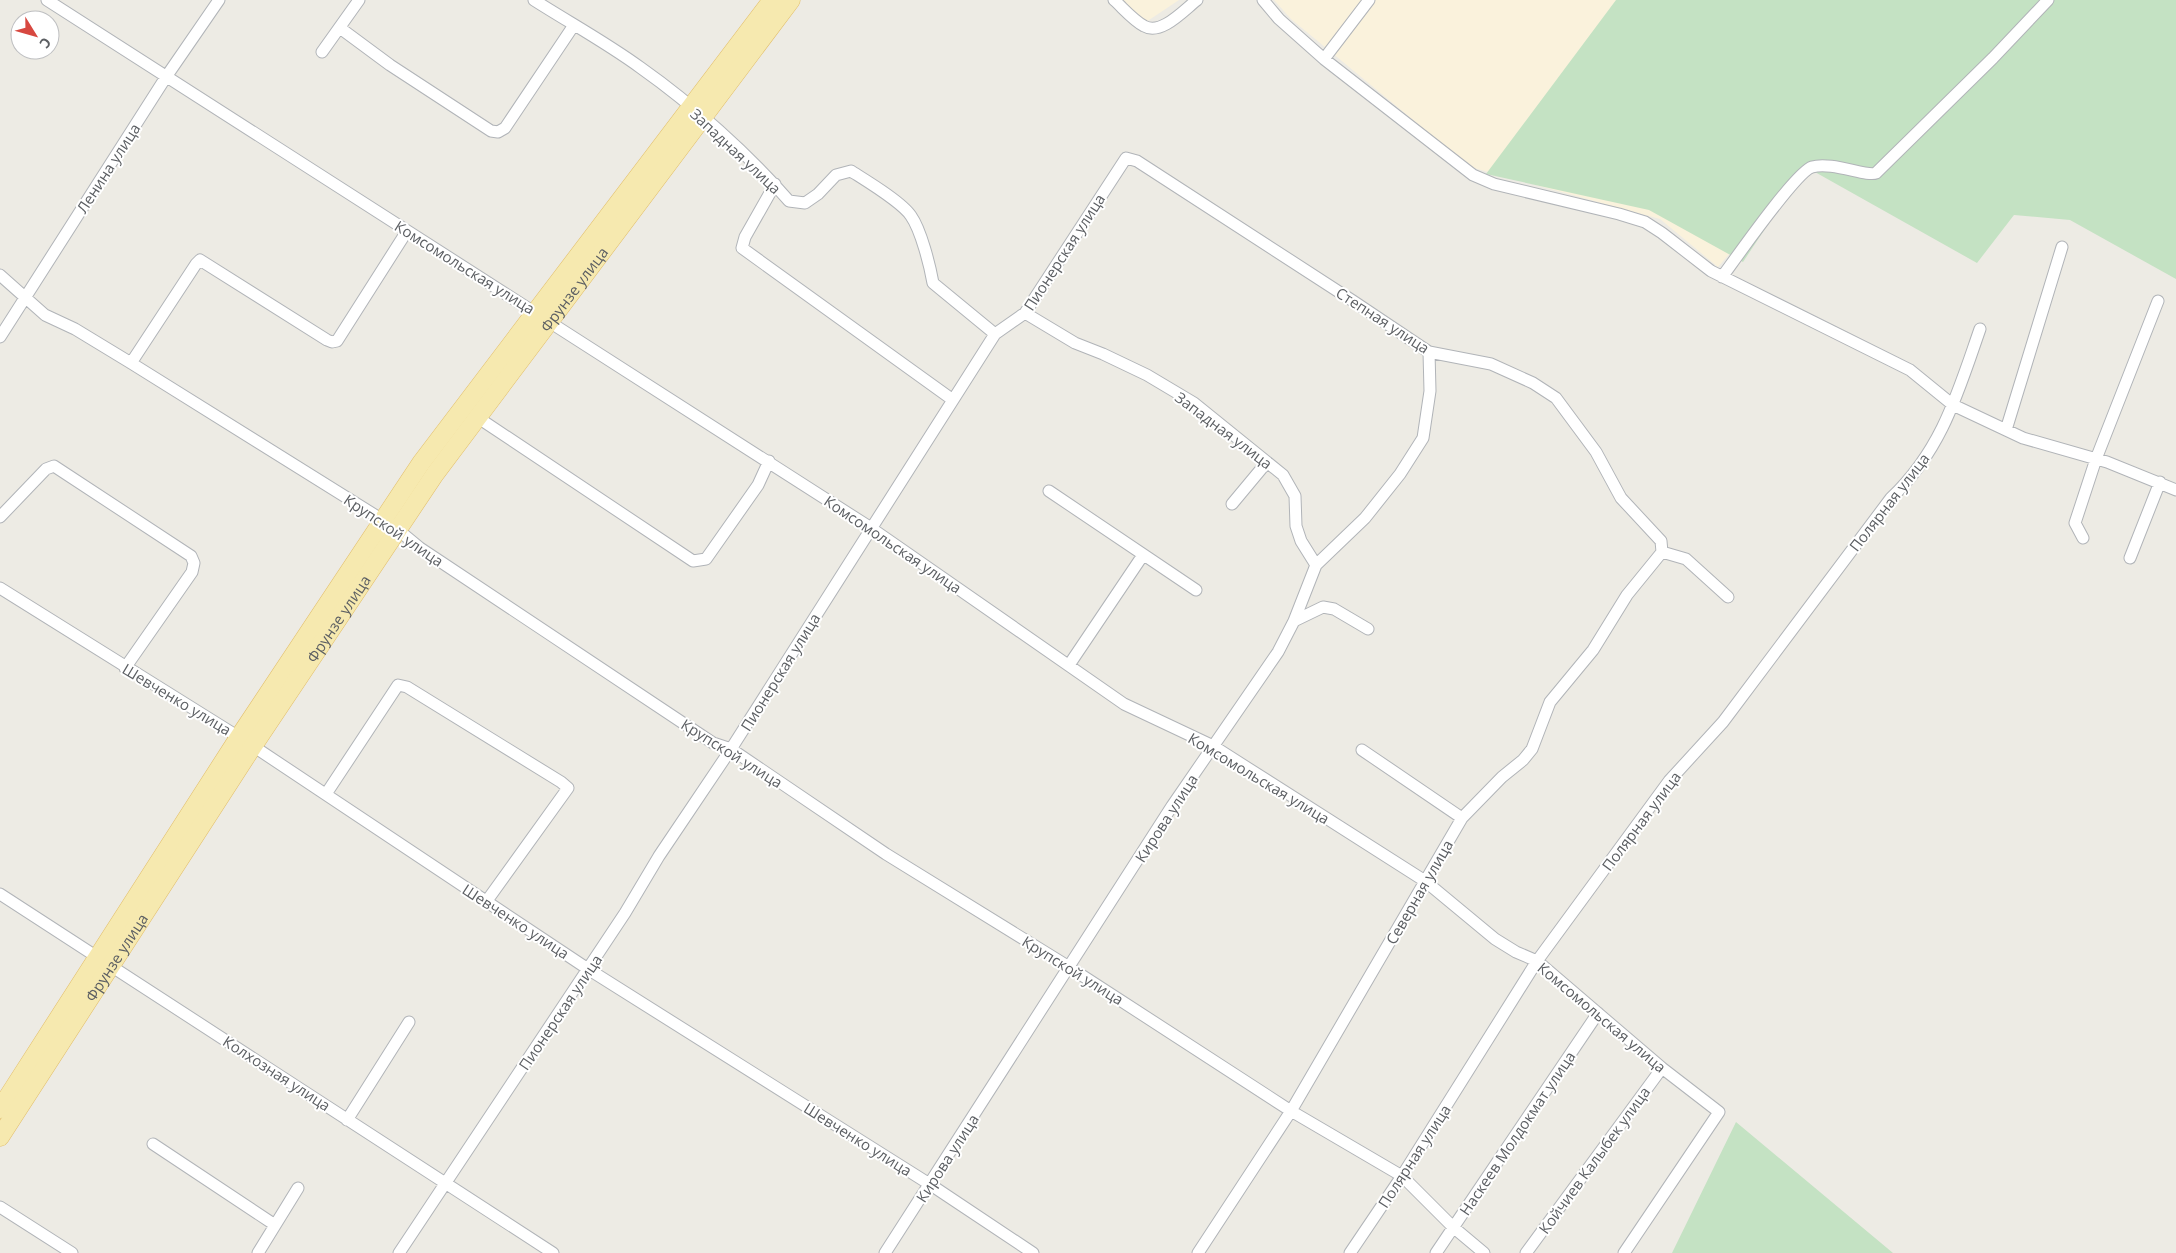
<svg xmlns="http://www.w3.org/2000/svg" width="2176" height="1253" font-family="'Open Sans',sans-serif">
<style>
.commercial{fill:#faf2dc}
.grass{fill:#c4e2c3}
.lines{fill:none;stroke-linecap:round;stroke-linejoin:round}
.minor-casing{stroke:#b1b4b8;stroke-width:13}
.primary-casing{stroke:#e2bd67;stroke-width:19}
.minor{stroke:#fff;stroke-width:11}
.primary{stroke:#f6e9af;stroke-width:18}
.labels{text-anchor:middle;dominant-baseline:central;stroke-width:4;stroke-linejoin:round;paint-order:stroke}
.street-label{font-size:15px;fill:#5c5f63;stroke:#fff}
</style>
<rect width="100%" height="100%" fill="#edebe4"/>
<!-- commercial -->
<path class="commercial" d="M1122,0H1179L1146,22Z
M1274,0H1774L1869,92L1718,267L1660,219L1470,167L1291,19Z"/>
<!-- grass -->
<path class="grass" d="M1616,0H2176V279L2070,220L2014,215L1977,263L1806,167L1743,262L1649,210L1486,174Z
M1736,1122L1893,1253H1672Z"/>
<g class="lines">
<!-- minor casing -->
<g class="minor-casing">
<path id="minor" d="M47,0L871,528L1124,704L1213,746L1425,881L1495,939L1516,952L1537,961L1662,1068L1719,1112L1624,1253
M534,0C570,23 607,43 641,68C692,104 748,154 789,201L805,203L818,194L836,175L851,171C865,180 902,202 911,216C921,230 930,266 933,283L995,334
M1114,0C1123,8 1133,20 1144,26C1161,36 1184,10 1197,0
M1263,0L1279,19L1324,59L1473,175L1494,184L1619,214L1645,222L1662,233L1711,271L1910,370L1953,405L2023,438L2107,462L2176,490
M340,28L390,65L491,131L498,132L505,128L574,25
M322,52L359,0
M1324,59L1369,0
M775,184L745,237L742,248L953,400
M0,275L45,315L75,329L131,363L397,529L420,548L713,743L731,749L886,854L1069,967L1291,1111L1402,1176L1453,1227L1484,1253
M1722,277C1736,258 1796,172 1812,167C1831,161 1867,177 1876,173L1993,58L2048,0
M1025,313L1075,343L1103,354L1147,375L1194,403L1283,475L1295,496L1296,526L1301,541L1316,565
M0,337L166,77L219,0
M131,363L196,264L200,260L327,340L332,342L337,341L407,231
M477,417L693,561L706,559L758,485L769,461
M2006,430L2062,247
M1049,491L1196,590
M1232,504L1267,462
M0,517L46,469L54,466L191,556L194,563L192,572L125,668
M2083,538L2075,523L2096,459L2158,301
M1662,552L1686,559L1728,597
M2130,558L2160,482
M0,588L253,746L588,969L931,1185L1033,1253
M1294,621L1323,607L1334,609L1368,629
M1069,665L1143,555
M1362,750L1462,818
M326,794L398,685L407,687L561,782L568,788L486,902
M0,894L553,1253
M347,1120L409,1022
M153,1144L275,1225
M0,1207L72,1253
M258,1253L298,1188
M399,1253L625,913L659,856L731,749L995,334L1025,313L1126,158L1137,161L1353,301L1429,352L1491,364L1533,383L1556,398L1596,452L1621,498L1661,541L1662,552
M885,1253L1172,806L1278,652L1294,621L1316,565L1365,518L1400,474L1423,438L1430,391L1429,352
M1198,1253L1291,1111L1462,818L1502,777L1523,760L1532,749L1550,702L1593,650L1627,595L1662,552
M1350,1253L1402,1176L1537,961L1669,781L1723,722L1891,498C1942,450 1958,392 1980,329
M1436,1253L1598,1013
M1526,1253L1662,1068"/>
</g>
<!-- primary casing -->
<g class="primary-casing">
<g id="primary">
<path d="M0,1109L239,737L421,463L772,0"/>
<path id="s1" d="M0,1137L253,746L435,474L791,0"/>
</g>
</g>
<!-- minor -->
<use href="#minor" class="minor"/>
<!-- primary -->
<use href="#primary" class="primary"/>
</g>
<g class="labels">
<!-- street labels -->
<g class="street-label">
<text transform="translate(736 151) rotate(43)">Западная улица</text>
<text transform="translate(108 168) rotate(-57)">Ленина улица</text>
<text transform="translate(1064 252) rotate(-57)">Пионерская улица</text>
<text transform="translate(465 267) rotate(32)">Комсомольская улица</text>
<text stroke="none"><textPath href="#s1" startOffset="1024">Фрунзе улица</textPath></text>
<text transform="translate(1383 320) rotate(33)">Степная улица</text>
<text transform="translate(1224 430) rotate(37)">Западная улица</text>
<text transform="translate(1889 502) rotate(-52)">Полярная улица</text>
<text transform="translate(394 530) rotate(34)">Крупской улица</text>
<text transform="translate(893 544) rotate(34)">Комсомольская улица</text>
<text stroke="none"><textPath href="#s1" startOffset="619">Фрунзе улица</textPath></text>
<text transform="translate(780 672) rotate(-58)">Пионерская улица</text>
<text transform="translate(177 699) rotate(31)">Шевченко улица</text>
<text transform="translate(732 753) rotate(32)">Крупской улица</text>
<text transform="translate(1259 778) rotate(31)">Комсомольская улица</text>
<text transform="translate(1166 818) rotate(-57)">Кирова улица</text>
<text transform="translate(1641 821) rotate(-53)">Полярная улица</text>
<text transform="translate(1419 892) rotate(-60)">Северная улица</text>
<text transform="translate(516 921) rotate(33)">Шевченко улица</text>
<text stroke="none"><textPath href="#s1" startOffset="214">Фрунзе улица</textPath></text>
<text transform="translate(1073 970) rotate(32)">Крупской улица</text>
<text transform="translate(560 1012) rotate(-56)">Пионерская улица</text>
<text transform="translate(1602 1017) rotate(40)">Комсомольская улица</text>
<text transform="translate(277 1073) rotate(33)">Колхозная улица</text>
<text transform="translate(1517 1133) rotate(-56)">Наскеев Молдокмат улица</text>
<text transform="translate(858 1139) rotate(32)">Шевченко улица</text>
<text transform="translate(1414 1156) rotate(-57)">Полярная улица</text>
<text transform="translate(947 1158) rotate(-57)">Кирова улица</text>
<text transform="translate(1594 1160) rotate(-54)">Койчиев Калыбек улица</text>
</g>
</g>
<!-- north arrow -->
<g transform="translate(35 35) rotate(127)"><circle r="24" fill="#ffffff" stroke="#bebfc1"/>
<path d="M0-4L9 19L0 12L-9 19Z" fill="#d74840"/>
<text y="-8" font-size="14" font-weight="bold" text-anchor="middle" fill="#5c5f63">С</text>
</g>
</svg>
